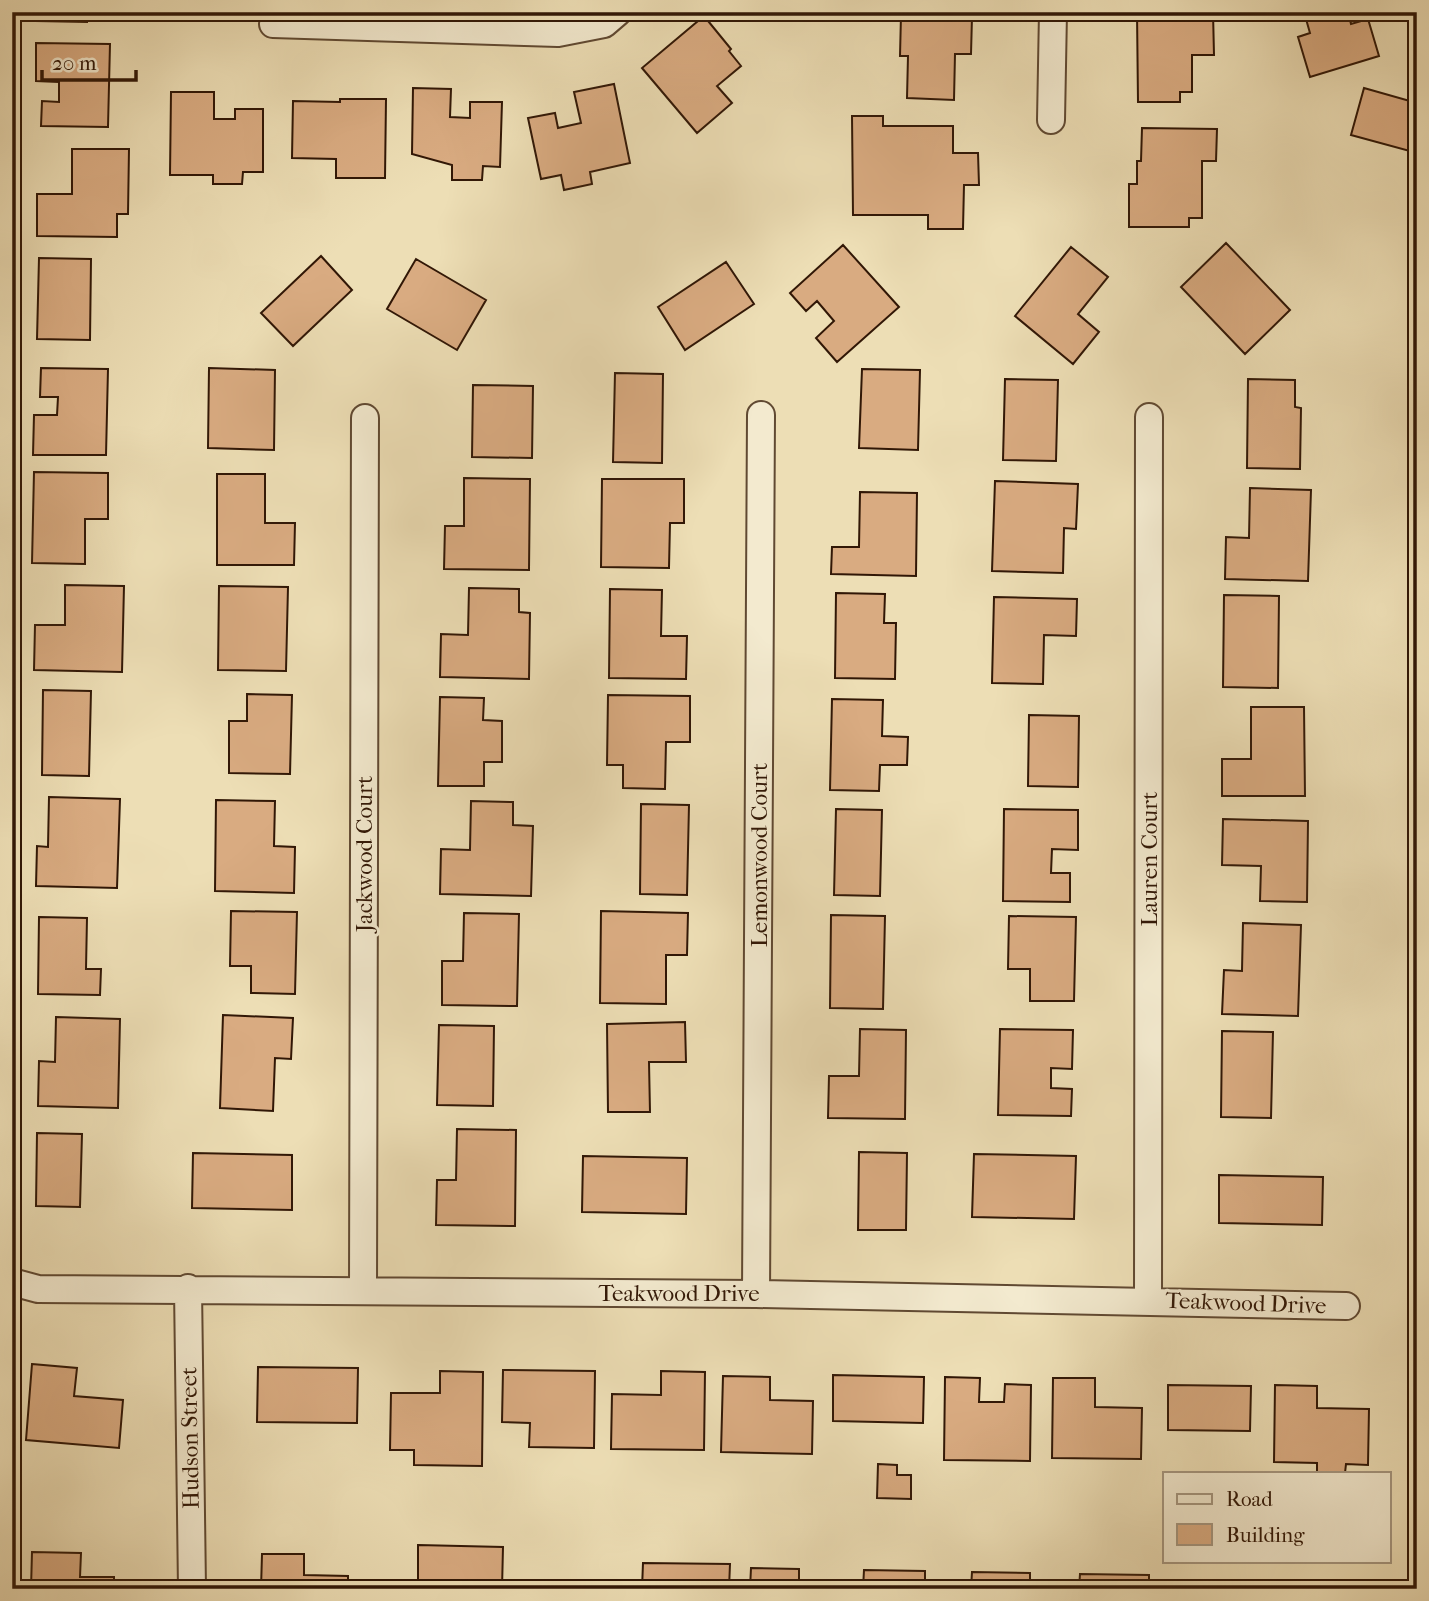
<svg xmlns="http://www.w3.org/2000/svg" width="1429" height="1601" font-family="'IM FELL French Canon',serif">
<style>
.building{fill:#d9ab81;stroke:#311706;stroke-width:2}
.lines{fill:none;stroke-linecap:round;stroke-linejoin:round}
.minor-casing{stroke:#604932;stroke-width:30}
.minor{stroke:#f3eacf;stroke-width:26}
.labels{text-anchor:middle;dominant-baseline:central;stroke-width:6;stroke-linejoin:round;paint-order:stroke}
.street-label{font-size:23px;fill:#311706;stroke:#f3eacf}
</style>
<rect width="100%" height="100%" fill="#eddeb5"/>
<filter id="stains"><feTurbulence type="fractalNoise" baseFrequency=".00286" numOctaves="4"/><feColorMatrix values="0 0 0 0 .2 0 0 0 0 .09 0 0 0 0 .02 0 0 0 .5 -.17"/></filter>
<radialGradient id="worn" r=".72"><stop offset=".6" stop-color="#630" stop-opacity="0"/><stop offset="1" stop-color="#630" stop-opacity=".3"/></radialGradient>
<!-- building -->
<path class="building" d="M36,12H87V22L36,21Z
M1137,12H1213L1214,55H1192V92H1180V102H1138Z
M1304,12H1348L1351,24L1368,19L1379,56L1310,77L1298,37L1310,33Z
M901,15L972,17L971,54H955L954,100L907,98L908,56H900Z
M704,16L731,49L729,51L741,66L717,86L732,103L697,133L642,68Z
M36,43L110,44L108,127L41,126L42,101L59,102V82L36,81Z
M614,84L630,163L590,172L592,184L564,190L561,175L541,179L528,118L555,113L558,128L581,123L574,92Z
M413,88L451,89L450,117L470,118V102H502L500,167L483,166L482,180H452V165L412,154Z
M1364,88L1417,103V153L1351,135Z
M171,92H214V119H235V109H263V172H243L242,184H213V175H170Z
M340,99H386L385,178H336V159L292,158L293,101L340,102Z
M852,116H883V126H953V153H978L979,185H964L963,229H928V215H853Z
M1142,128L1217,129L1216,161H1202V218H1189V227H1129V184H1137V161H1141Z
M72,149H129L128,214H117V237L37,236V194H72Z
M1226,243L1290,310L1245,354L1181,287Z
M843,245L899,307L837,362L816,338L834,321L817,301L806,311L790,293Z
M1071,247L1108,277L1078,314L1099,332L1073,364L1015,316Z
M321,256L352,290L293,346L261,313Z
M39,258L91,259L90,340L37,339Z
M416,259L486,300L457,350L387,309Z
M726,262L754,304L685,350L658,307Z
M41,368L108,369L106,455H33L34,415H57L58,397H40Z
M209,368L275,370L274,450L208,448Z
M862,369L920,370L918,450L859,448Z
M615,373L663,374L662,463L613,462Z
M1005,379L1058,380L1056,461L1003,460Z
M1248,379L1295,380V407L1301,408L1300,469L1247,468Z
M473,385L533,386L532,458L472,457Z
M34,472L108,473V519H85V564L32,563Z
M217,474H265V523H295L294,565H217Z
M464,478L530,479L529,570L444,569L445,526H464Z
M602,479H684V523H670L669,568L601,567Z
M995,481L1078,484L1076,529L1064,528L1063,573L992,571Z
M1250,488L1311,490L1308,581L1225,579L1226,537L1249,538Z
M860,492L917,493L916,576L831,574L832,547H859Z
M65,585L124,586L122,672L34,670L35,625H65Z
M219,586L288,587L286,671L218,670Z
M469,588L519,589V612L530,613L529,679L440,677L441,634L468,635Z
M610,589L662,590L661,636H687L686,679L609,678Z
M836,593L885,594L884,623H896L895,679L835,678Z
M1224,595L1279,596L1278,688L1223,687Z
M994,597L1077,599L1076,636L1044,635L1043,684L992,683Z
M43,690L91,691L89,776L42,775Z
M247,694L292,695L290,774L229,773V721H247Z
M608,695L690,696V742H666L665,789L623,788V765H607Z
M440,697L484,698L483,720L502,721V762H484V786H438Z
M832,699L883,700L882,736L908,737L907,765H880L879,791L830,790Z
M1251,707H1304L1305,796H1222V759H1251Z
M1029,715L1079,716L1078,787L1028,786Z
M49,797L120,799L117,888L36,886L37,846L48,847Z
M216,800L275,801L274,846L295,847L294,893L215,891Z
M471,801L513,802V825L533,826L531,896L440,894L441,849L470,850Z
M641,804L689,805L687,895L640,894Z
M836,809L882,810L880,896L834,895Z
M1004,809L1078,810V850L1052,849L1051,873H1070V902L1003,901Z
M1223,819L1308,821L1307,902L1260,901L1261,866L1222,865Z
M231,911L297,912L295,994L251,993V966H230Z
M601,911L688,913L687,955H666V1004L600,1003Z
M464,913L519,914L517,1006L442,1005V961H463Z
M831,915L885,916L883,1009L830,1008Z
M1009,916L1076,917L1074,1001H1030V969H1008Z
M39,917L87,918L86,969H101L100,995L38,994Z
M1243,923L1301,925L1298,1016L1222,1014L1224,970L1242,971Z
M223,1015L293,1018L291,1059L275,1058L273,1111L220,1108Z
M56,1017L120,1019L118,1108L38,1106L39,1061L55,1062Z
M685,1022L686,1062H649L650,1112H608L607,1024Z
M439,1025L494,1026L493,1106L437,1105Z
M860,1029L906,1030L905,1119L828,1118L829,1076H859Z
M1000,1029L1073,1030L1072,1069L1051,1068V1088L1072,1089L1071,1116L998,1115Z
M1222,1031L1273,1032L1271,1118L1221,1117Z
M457,1129L516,1130L515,1226L436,1225L437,1180H456Z
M37,1133L82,1134L80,1207L36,1206Z
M859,1152L907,1153L906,1230H858Z
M193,1153L292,1155V1210L192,1208Z
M974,1154L1076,1156L1074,1219L972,1217Z
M583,1156L687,1158L686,1214L582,1212Z
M1219,1175L1323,1177L1322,1225L1219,1223Z
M32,1364L77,1368L74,1396L123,1400L119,1448L26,1440Z
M258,1367L358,1368L357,1423L257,1422Z
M503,1370L595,1371L594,1448L529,1447L530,1423L502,1422Z
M440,1371L483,1372L482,1466L414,1465V1450H390L391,1393H440Z
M661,1371L705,1372L704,1450L611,1449L612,1394L661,1395Z
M833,1375L924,1377L923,1423L833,1421Z
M723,1376L770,1377V1400L813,1401L812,1454L721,1452Z
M945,1377L980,1378L979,1402H1004L1005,1384L1031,1385L1030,1461L944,1460Z
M1053,1378H1095V1407L1142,1408L1141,1459L1052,1458Z
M1168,1385L1251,1386L1250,1431L1168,1430Z
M1275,1385L1317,1386V1408L1369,1409L1368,1465L1346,1464L1345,1473H1317V1463L1274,1462Z
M878,1464L897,1465V1475H911V1499L877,1498Z
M418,1545L503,1547L502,1589H418Z
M32,1552L81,1553L80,1577H114V1589H31Z
M262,1554H304V1575L348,1576V1589H261Z
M643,1563L730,1564L729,1589H642Z
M751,1568L799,1569V1589H750Z
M864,1570L925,1571V1589H863Z
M972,1572L1030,1573V1589H971Z
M1080,1574L1149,1575V1589H1079Z
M1308,1585L1397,1587V1589H1308Z"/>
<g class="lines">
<!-- minor casing -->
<g class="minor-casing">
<path id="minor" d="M273,24L558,33L604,24L618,12
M1051,120L1053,12
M12,1282L38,1289L756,1294L1346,1306
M188,1288L192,1589
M363,1291L365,418
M756,1294L761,415
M1148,1301L1149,417"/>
</g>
<!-- minor -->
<use href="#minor" class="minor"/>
</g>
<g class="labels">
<!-- street labels -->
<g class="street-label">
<text transform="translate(364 854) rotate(-90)">Jackwood Court</text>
<text transform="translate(759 855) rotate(-90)">Lemonwood Court</text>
<text transform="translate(1149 859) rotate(-90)">Lauren Court</text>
<text x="679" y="1293">Teakwood Drive</text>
<text transform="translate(1246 1303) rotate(2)">Teakwood Drive</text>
<text transform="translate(190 1438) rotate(-91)">Hudson Street</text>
</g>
</g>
<!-- margin -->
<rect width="1429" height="1601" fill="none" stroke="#eddeb5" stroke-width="42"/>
<rect x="14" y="14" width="1401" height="1573" fill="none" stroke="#311706" stroke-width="3.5"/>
<rect x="21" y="21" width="1387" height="1559" fill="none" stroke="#311706" stroke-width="2"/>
<!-- legend -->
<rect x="1163" y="1472" width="228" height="91" fill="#f3eacf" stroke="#a5967f" stroke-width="2"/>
<rect x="1177" y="1494" width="35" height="10" fill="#f3eacf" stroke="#a5967f" stroke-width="2"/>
<text x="1226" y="1506" font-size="21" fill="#311706">Road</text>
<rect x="1177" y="1524" width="35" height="21" fill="#d9ab81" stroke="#a5967f" stroke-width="2"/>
<text x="1226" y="1542" font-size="21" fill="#311706">Building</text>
<!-- scale -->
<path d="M42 70v10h94v-10" fill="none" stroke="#311706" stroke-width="3.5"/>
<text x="52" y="70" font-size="21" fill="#311706" stroke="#f3eacf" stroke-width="5" paint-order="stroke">20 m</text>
<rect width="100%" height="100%" filter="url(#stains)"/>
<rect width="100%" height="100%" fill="url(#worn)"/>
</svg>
